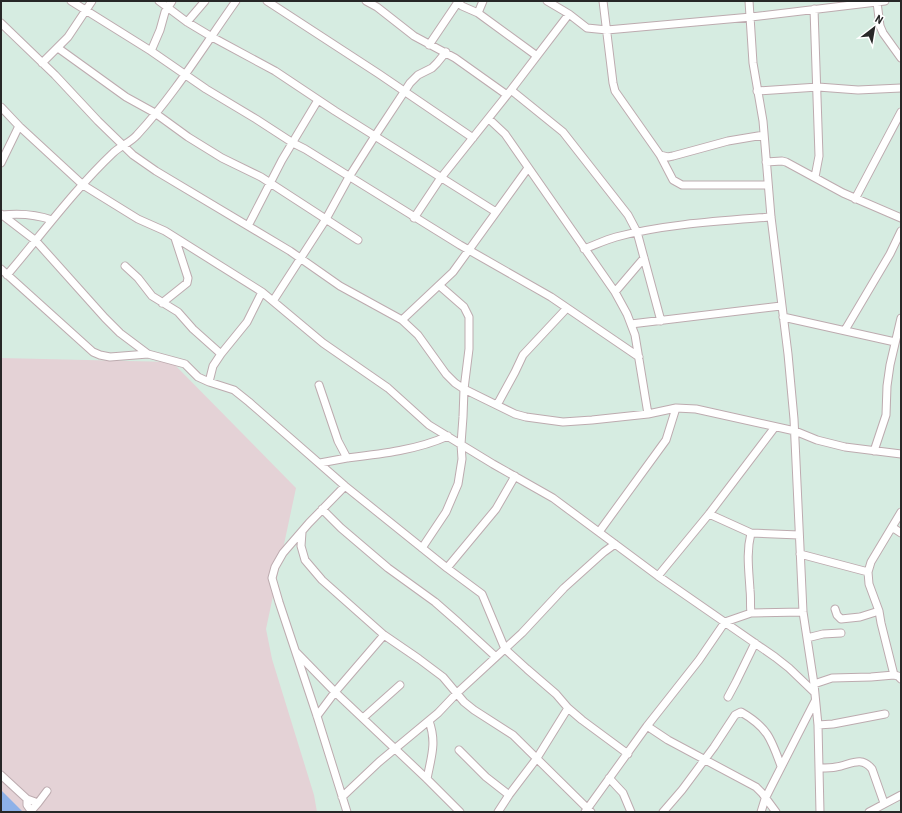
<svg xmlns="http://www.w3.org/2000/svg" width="902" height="813" font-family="'Roboto Condensed',sans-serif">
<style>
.airport{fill:#e4d2d6}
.green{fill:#8db1e8}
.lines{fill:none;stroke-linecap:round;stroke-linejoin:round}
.minor-casing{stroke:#bdabaf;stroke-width:9}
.minor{stroke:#fff;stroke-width:7}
</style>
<rect width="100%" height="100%" fill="#d6ece1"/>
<!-- airport -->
<path class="airport" d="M1,358L172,362L296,488L266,629L272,659L314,795L317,812H1Z"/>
<!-- green -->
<path class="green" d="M1,790L23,812H1Z"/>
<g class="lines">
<!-- minor casing -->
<g class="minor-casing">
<path id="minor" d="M71,1L151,51L206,89L256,119L293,143L305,149L460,245L551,297L639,357
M159,1L187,22L212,37L275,71L335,111L496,212
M267,1L379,74L473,138
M366,1L377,7L414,36L455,58L507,95
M457,1L462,6L478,13L537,56
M547,1L569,14L587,28L607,30L751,17L885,1
M603,1L613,83L615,91L660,155L668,157L673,156L728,141L764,135
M749,1L753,63L763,121L771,217L788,354L794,419L803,612L814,684L818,725L820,812
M877,2L880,26L883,33L901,58
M814,9L819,156L815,177
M478,13L483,1
M187,22L205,1
M1,23L55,75L98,121L133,155L156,171L290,251L340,286L402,320L418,335L446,374L455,383L464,389L515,414L526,417L563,422L592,420L648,414L676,408L696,409L795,431L817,440L845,447L901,454
M429,45L458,2
M58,48L126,97L155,113L188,137L222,158L261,177L358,240
M151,51L160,30L165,12L172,1
M42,63L68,37L92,1
M511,90L563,132L628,215L637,232L661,321
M757,91L818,87L858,90L901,88
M1,107L19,126L83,185L138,219L165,231L262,292L323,343L388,388L429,425L493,464L553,498L658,576L775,657L789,668L814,692
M489,119L505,134L615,292L627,314L635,335L648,414
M660,155L673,180L682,185H768
M766,162L782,161L786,162L843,193L901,218
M1,163L19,126
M855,199L901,112
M1,214L36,241L105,318L120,333L148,354
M2,215C21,213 35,214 52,220
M414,218L440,179L511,90L569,14
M248,226L282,160L318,100
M584,249C595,245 605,240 616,237C665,224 720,221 771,217
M125,266L138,278L152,296L178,312L193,329L221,354
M1,269L93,352L100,355L110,357L148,354L185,364L198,377L209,382L234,390L249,402L345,486L447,568L482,594L505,649L527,669L556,694L568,708L582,720L628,754
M7,275C42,234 74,190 113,153C120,146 130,143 137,135C175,94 204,46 236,1
M615,292L644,258
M273,301L326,219L349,177L375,136L410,83L418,75L432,68L437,63L446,52
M162,303L187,283L188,278L175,238
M783,317L895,342
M402,320L453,272L528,168
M631,324L781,306
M845,330L890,254L901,231
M209,382L213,366L221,354L247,322L262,292
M319,385L338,441L347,458L320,463
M497,405L515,372L523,355L567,308
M874,451L886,415L887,386L890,365L901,318
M347,458C381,454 417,450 448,436
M345,486L309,523L283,553L275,567L272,578L279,602L317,716L347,812
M322,509L341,528L388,568L435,602L459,623L496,657
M709,514L751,533L799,535
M892,527L901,533
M302,532L301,546L305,560L322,580L384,635L419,659L443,677L464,702L474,710L513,735L591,812
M599,532L666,440L676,408
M422,548L446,512L458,484L462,459L461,444L463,417L464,389L469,349V317L464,307L440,286
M800,554L868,572
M447,568L496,509L515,476
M658,576L709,514L775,427
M835,609L837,615L841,619L860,617L879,611
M751,613L803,612
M807,638L823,634L841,633
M296,652L335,692L427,779L460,812
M894,675L881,623L879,611L869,584L868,572L871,562L901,512
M814,684L832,678L871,677L894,675L898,676L901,679
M728,697L736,682L755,643
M317,716L335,692L384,635
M363,718L400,685
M818,725L833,724L885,714
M647,726L668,740L756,787L762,793L776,812
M459,750L486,777L509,795
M820,768C825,768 831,768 836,767C850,765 861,755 872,769L884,803
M1,775L27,799V805L32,812
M609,778L623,793L631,812
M427,779C431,757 437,743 429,721
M342,797L379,762L438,713L457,693L522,633L564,588L604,552L615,544
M27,799L38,803L31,811
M38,803L47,791
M498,812L509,795L537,758L568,708
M585,812L647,726L699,660L725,622L751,613C750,606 751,598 750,590C749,571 746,553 751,533
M663,812L682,790L714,747L735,715L741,712C767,727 771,738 781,766
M761,812L765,799L771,787L815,701
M869,812L901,795"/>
</g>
<!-- minor -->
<use href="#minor" class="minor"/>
</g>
<!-- border -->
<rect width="902" height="813" fill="none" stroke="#272727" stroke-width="4"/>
<!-- north arrow -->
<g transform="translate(874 28) rotate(31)" stroke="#ffffff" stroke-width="3" paint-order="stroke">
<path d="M0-3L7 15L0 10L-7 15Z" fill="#272727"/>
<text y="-6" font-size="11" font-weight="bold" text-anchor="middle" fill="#272727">N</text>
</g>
</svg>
